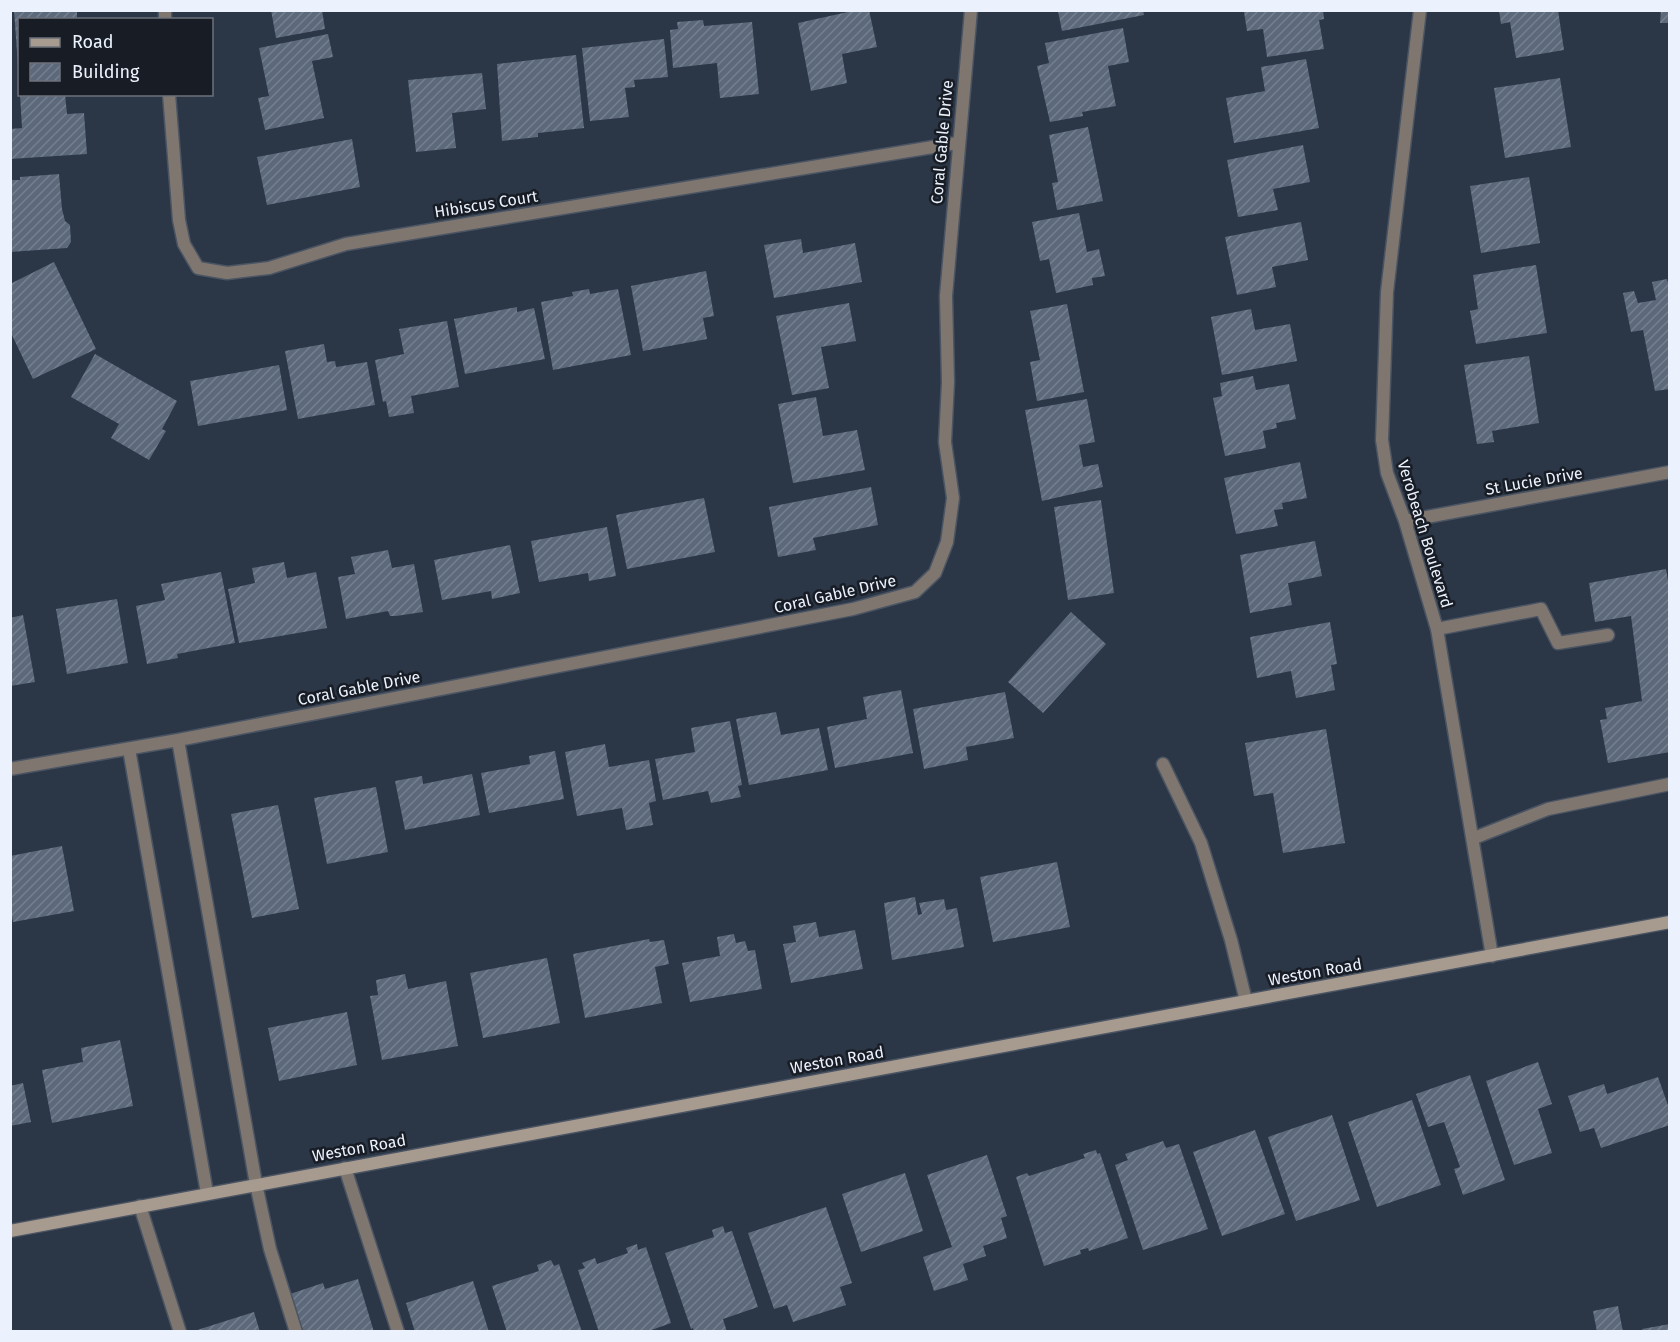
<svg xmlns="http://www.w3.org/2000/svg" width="1680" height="1342" font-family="'Fira Sans',sans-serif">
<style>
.building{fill:url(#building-hatch)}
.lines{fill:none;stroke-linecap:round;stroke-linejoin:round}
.lane-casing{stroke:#4a5463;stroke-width:15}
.street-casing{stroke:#4a5463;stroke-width:15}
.secondary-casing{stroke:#4a5463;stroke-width:15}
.lane{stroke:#7e766f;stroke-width:12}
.street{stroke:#7e766f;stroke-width:12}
.secondary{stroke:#a79a8f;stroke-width:12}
.labels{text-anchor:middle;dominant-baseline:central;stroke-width:5;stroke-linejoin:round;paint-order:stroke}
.street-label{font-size:16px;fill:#ebf2fd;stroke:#181d25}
</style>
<defs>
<pattern id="building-hatch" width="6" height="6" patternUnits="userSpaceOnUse" patternTransform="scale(1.5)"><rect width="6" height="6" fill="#5c697b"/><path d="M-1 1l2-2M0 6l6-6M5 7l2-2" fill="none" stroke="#747f8f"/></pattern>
</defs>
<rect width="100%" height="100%" fill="#2b3646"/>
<!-- building -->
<path class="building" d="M14,10H77V20H20L18,66Z
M271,10H322L325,29L276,38Z
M857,10H869L877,47L842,54L847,83L811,91L798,23Z
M1061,10H1143L1144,15L1062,31L1058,11Z
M1254,10H1323L1324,19L1319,20L1324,49L1267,57L1263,29L1247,31L1244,12Z
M1499,10H1558L1564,50L1516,58L1510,22L1501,24Z
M1661,10H1670V23H1660Z
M703,20L704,26L752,22L759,94L720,98L717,63L673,68L670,30L678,29L677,22Z
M1123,28L1129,62L1108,66L1116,106L1082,112L1083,116L1050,122L1037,66L1049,63L1045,43Z
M328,34L333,57L312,61L324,118L265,130L258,98L269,96L259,48Z
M664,39L668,77L634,80L635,87L625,88L629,117L590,121L582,48Z
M576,55L584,128L538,133V137L502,141L497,64Z
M1306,59L1319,128L1234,143L1226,98L1265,91L1261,67Z
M482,73L486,109L452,113L456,148L416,152L408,80Z
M1560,78L1571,147L1505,158L1494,88Z
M20,94H65L67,114L84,113L87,154L10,159V129L22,128Z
M1088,127L1103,201L1057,210L1052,183L1058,182L1049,135Z
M352,139L360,187L267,205L257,157Z
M1303,145L1310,182L1273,189L1278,210L1238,217L1227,160Z
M59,174L62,209L65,221L70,225L71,242L67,248L10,252V180H20V177Z
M1529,177L1540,243L1481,253L1470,186Z
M1079,213L1087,252L1099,249L1105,276L1092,278L1093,285L1056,293L1049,259L1040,261L1032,222Z
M1301,222L1308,260L1272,267L1276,287L1237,295L1225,237Z
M801,239L803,253L855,243L862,282L774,298L764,245Z
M54,262L96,349L33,379L10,331V284Z
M1536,265L1547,333L1476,344L1470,311L1478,309L1473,275Z
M706,271L714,316L703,318L707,339L643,351L631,286Z
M1667,279L1670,291V389L1655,391L1643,330L1631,332L1623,293L1634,291L1639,306L1638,303L1656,300L1652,282Z
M589,289L590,294L618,289L631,355L553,370L541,302L573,296L572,292Z
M849,303L856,341L821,347L829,388L792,395L776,316Z
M1067,304L1084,392L1037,401L1030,362L1040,360L1030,311Z
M517,307V312L534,308L545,359L465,374L454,319Z
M1251,309L1255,330L1290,324L1297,361L1222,375L1211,317Z
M447,321L459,387L411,396L414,413L389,417L386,401L383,402L375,360L404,354L399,329Z
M324,344L327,362L335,361L336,367L367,362L375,405L298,419L285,351Z
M95,354L177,401L162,429L166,431L149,460L111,438L119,424L71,397Z
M1529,356L1539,423L1492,431L1494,442L1477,444L1464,365Z
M279,365L287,410L198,426L190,381Z
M1253,376L1256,390L1289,384L1296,419L1276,423L1277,428L1263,431L1266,448L1225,456L1213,398L1222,396L1220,383Z
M816,397L823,436L857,430L865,470L793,483L778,404Z
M1087,399L1095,442L1079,445L1083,467L1098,464L1103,487L1042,501L1025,410Z
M1300,462L1307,498L1282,503L1283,509L1274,510L1278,526L1236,534L1224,478Z
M871,487L878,525L813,538L816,550L778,557L769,507Z
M704,498L715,552L627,569L616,515Z
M1101,500L1114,593L1068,600L1054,507Z
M607,527L616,576L589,581L588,573L539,582L531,541Z
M1315,541L1322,576L1288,583L1292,605L1250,613L1240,555Z
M510,545L520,593L492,599L491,591L442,600L434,560Z
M388,550L392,568L414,564L423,612L396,616H390L388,611L346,619L338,577L355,574L351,557Z
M284,562L287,578L316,572L327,628L239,643L228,589L255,583L252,568Z
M1666,569L1670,592V752L1608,763L1600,720L1607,719L1605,708L1642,701L1631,616L1595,622L1589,583Z
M221,572L235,643L177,654L178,658L147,664L136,606L165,600L161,584Z
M117,599L128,663L67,674L56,609Z
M1071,612L1106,644L1043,713L1008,682Z
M23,615L35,682L10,686V618Z
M1330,622L1337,664L1331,665L1335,690L1296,698L1291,671L1257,678L1250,637Z
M901,690L913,753L835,768L827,727L867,719L863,697Z
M1005,692L1014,738L966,747L968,760L924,769L913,709Z
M776,712L781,735L819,728L828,770L749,785L736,719Z
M730,721L742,785L738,786L741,797L711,803L708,791L663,800L655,759L695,752L691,728Z
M1326,729L1345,843L1283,853L1273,793L1254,796L1245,743Z
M605,744L609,767L649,760L656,801L649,803L653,825L626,830L622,808L577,816L565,752Z
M555,751L564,799L489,813L481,773L530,764L529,756Z
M472,774L480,815L405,830L395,781L422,776L423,784Z
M376,787L388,852L327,864L314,798Z
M278,805L299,909L252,918L231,814Z
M62,846L74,911L13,922L10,907V856Z
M1057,862L1070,927L993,942L980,877Z
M915,897L918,915L922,914L919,903L944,899L946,910L957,908L964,947L892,960L884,903Z
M816,922L819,937L855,930L863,969L791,983L783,944L796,942L793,926Z
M734,934L736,943L745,941L748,951L755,950L762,989L690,1002L682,963L720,956L717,937Z
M649,939L650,942L664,940L669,964L655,967L662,1003L585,1018L573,954Z
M547,958L560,1023L483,1038L470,973Z
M405,974L408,989L446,981L458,1046L382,1060L370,996L378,995L376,980Z
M347,1012L357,1065L279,1081L268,1028Z
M120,1040L133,1106L52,1123L42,1070L83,1062L81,1048Z
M1538,1062L1552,1104L1538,1109L1552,1153L1514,1165L1486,1081Z
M1470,1075L1505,1180L1463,1195L1454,1169L1460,1167L1444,1122L1428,1127L1416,1094Z
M1658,1077L1670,1111V1125L1601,1148L1594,1128L1580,1132L1568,1096L1604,1084L1607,1094Z
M23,1083L31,1122L10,1126V1086Z
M1412,1100L1441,1185L1377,1207L1348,1122Z
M1332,1115L1360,1200L1296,1221L1268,1137Z
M1255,1130L1285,1214L1222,1236L1193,1152Z
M1163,1141L1166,1148L1179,1144L1208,1229L1143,1250L1115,1165L1128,1160L1125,1154Z
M1096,1150L1097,1154L1100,1153L1128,1238L1089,1251L1088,1248L1080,1250L1081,1254L1044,1266L1016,1177L1027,1173L1029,1176L1085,1158L1083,1154Z
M987,1155L1007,1216L1001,1218L1007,1238L983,1246L986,1256L963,1264L968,1280L934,1291L923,1257L952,1247L927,1175Z
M905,1173L923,1231L861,1252L842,1194Z
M826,1207L852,1283L840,1287L846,1305L793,1322L787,1305L774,1309L748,1233Z
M723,1226L725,1233L732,1231L758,1307L723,1319L727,1332H694L693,1328L691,1329L665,1253L714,1237L712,1230Z
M637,1244L638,1250L646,1247L671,1323L646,1332H599L578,1270L585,1268L582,1263L595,1258L597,1264L628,1253L626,1248Z
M551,1260L554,1266L559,1264L582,1332H507L492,1286L539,1271L537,1265Z
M358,1279L374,1332H302L290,1294L323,1283L325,1289Z
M473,1281L489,1332H415L406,1303Z
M1618,1306L1623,1332H1597L1593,1311Z
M254,1312L260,1332H194V1331Z
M1670,1324V1332H1643L1642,1329Z"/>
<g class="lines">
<!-- lane casing -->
<g class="lane-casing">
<path id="lane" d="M1437,629L1541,609L1558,643L1608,635
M1163,764L1201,843L1231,940L1246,1001
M1474,838L1548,809L1670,784
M345,1168L398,1332
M256,1184L270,1249L296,1332
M140,1206L180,1332"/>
</g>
<!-- street casing -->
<g class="street-casing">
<path id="street" d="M165,10V20
M1420,10L1387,292L1382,440L1387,473L1405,521L1437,629L1492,956
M169,94L179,220L184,244L198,268L227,273L269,268L346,244L957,143
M1405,521L1670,472
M178,740L256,1184
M129,749L207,1193
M10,769L178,740L853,609L915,592L935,573L947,542L953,498L945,442L948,382L946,296L971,10"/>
</g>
<!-- secondary casing -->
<g class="secondary-casing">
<path id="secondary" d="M10,1231L1670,922"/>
</g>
<!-- lane -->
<use href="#lane" class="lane"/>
<!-- street -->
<use href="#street" class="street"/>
<!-- secondary -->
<use href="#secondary" class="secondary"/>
</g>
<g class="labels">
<!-- street labels -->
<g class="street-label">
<text transform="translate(942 142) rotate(-85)">Coral Gable Drive</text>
<text transform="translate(486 204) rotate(-9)">Hibiscus Court</text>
<text transform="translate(1534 481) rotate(-10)">St Lucie Drive</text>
<text transform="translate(1425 534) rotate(73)">Verobeach Boulevard</text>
<text transform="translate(835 594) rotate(-13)">Coral Gable Drive</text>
<text transform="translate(359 688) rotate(-11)">Coral Gable Drive</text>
<text transform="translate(1315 972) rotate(-10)">Weston Road</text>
<text transform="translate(837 1060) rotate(-10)">Weston Road</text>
<text transform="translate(359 1148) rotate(-10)">Weston Road</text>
</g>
</g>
<!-- border -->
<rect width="1680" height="1342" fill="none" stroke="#ebf2fd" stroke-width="24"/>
<!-- legend -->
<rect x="18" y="18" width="195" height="78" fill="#181d25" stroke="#6c727b" stroke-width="1.5"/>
<rect x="30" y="38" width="30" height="9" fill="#a79a8f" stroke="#6c727b" stroke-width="1.5"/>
<text x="72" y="48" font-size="18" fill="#ebf2fd">Road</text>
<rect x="30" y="63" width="30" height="18" fill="url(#building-hatch)" stroke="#6c727b" stroke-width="1.5"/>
<text x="72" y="78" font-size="18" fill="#ebf2fd">Building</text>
</svg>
